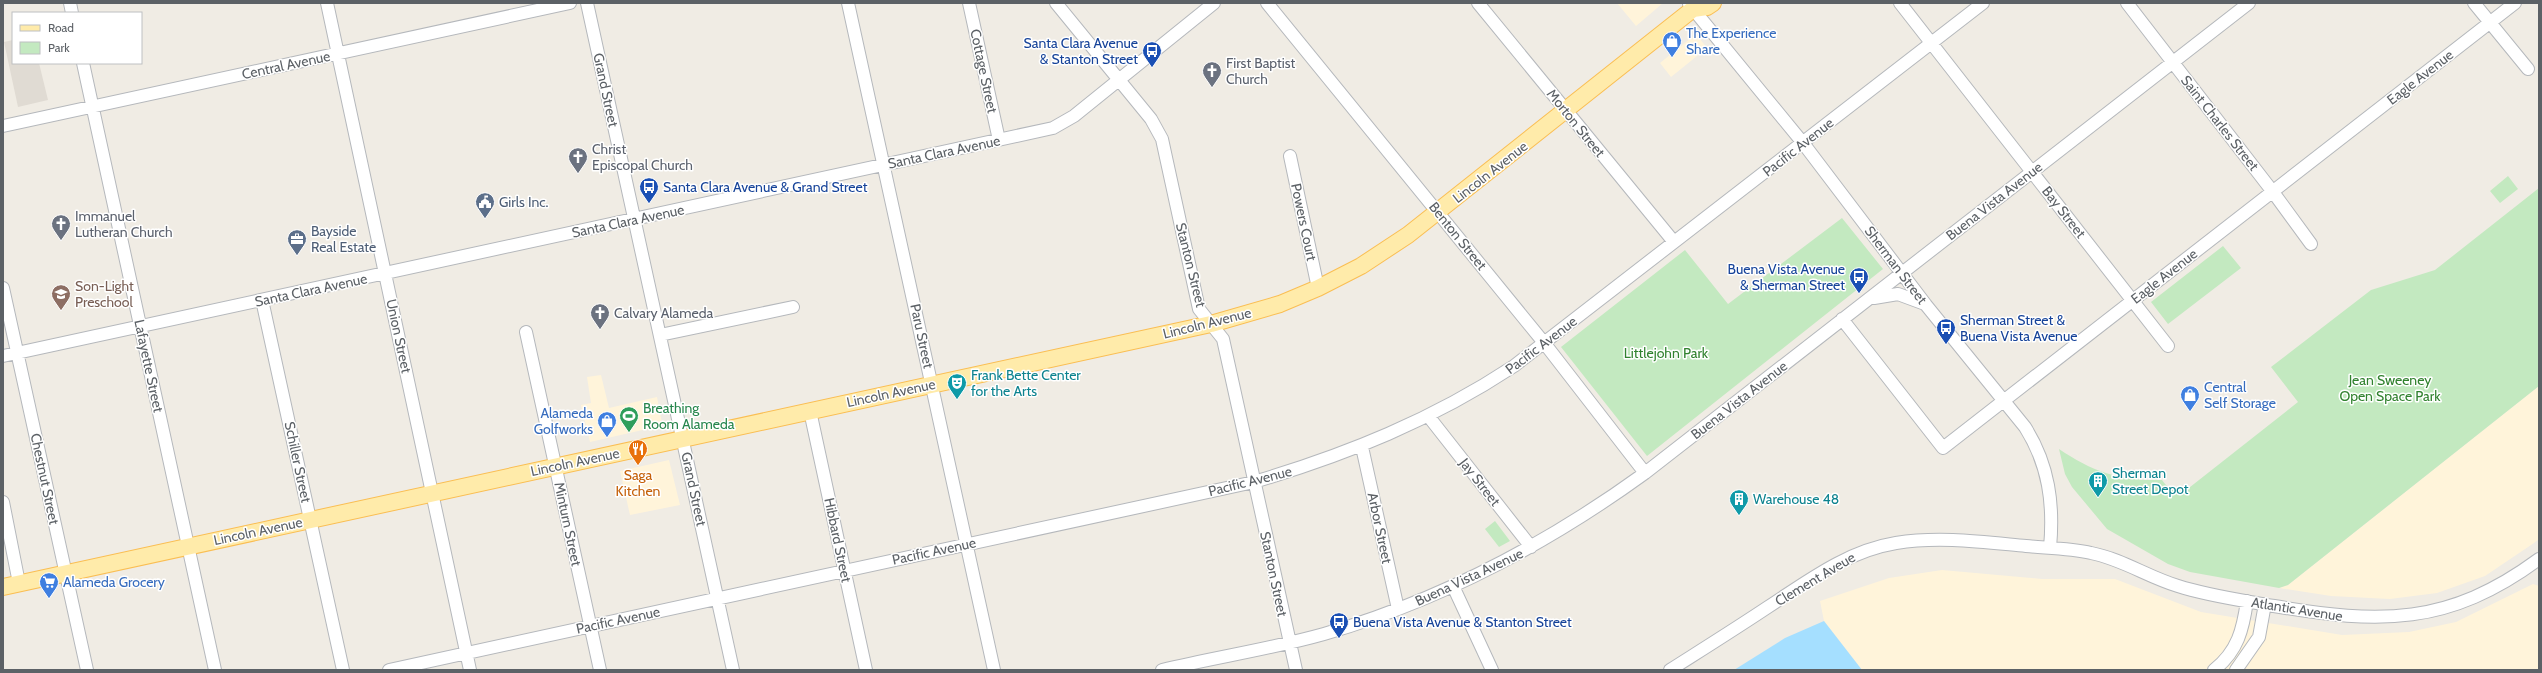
<svg xmlns="http://www.w3.org/2000/svg" width="2542" height="673" font-family="Cabin,sans-serif">
<style>
.commercial{fill:#fff4da}
.education{fill:#e0dbd3}
.green{fill:#c3e9c0}
.water{fill:#a5dfff}
.lines{fill:none;stroke-linecap:round;stroke-linejoin:round}
.minor-casing{stroke:#b5b8bc;stroke-width:14}
.major-casing{stroke:#fabe53;stroke-width:18}
.minor{stroke:#fff;stroke-width:12}
.major{stroke:#ffebaa;stroke-width:16}
.labels{text-anchor:middle;dominant-baseline:central;stroke-width:3;stroke-linejoin:round;paint-order:stroke}
.shop-label{font-size:14px;fill:#366cbe;stroke:#fff;text-anchor:start}
.transit-label{font-size:14px;fill:#164399;stroke:#fff;text-anchor:start}
.worship-label{font-size:14px;fill:#5b616d;stroke:#fff;text-anchor:start}
.street-label{font-size:14px;fill:#5c6166;stroke:#fff}
.service-label{font-size:14px;fill:#4e5e75;stroke:#fff;text-anchor:start}
.education-label{font-size:14px;fill:#785e54;stroke:#fff;text-anchor:start}
.park-label{font-size:14px;fill:#31822f;stroke:#fff}
.culture-label{font-size:14px;fill:#0d838f;stroke:#fff;text-anchor:start}
.leisure-label{font-size:14px;fill:#27864d;stroke:#fff;text-anchor:start}
.food-label{font-size:14px;fill:#c56008;stroke:#fff}
</style>
<rect width="100%" height="100%" fill="#f0ece4"/>
<!-- commercial -->
<path class="commercial" d="M1617,3H1663L1636,26Z
M1696,34L1707,48L1671,77L1660,63Z
M601,375L609,408L657,397L662,423L660,426L590,442L581,405L591,403L587,377Z
M2539,386V539L2534,543L2485,576L2437,593L2390,599L2331,596L2279,588L2288,585Z
M669,460L680,505L630,515L620,471Z
M1942,570L2042,579H2115L2201,612L2342,635L2409,632L2456,622L2533,584L2539,586V670H1862L1824,621L1820,601L1889,578Z"/>
<!-- education -->
<path class="education" d="M13,40V63H39L48,100L18,107L4,42Z"/>
<!-- green -->
<path class="green" d="M2508,176L2518,189L2500,203L2490,191Z
M2539,188V386L2288,585L2279,588L2190,572L2168,564L2107,529L2072,487L2065,474L2059,449C2093,472 2120,481 2162,480C2169,489 2173,493 2185,491L2298,402L2271,367L2371,290L2435,270Z
M1842,218L1883,269L1647,456L1561,347L1685,250L1728,304Z
M2223,246L2241,268L2168,324L2151,302Z
M1495,521L1510,541L1499,547L1485,529Z"/>
<!-- water -->
<path class="water" d="M1824,621L1862,670H1734L1785,638Z"/>
<g class="lines">
<!-- minor casing -->
<g class="minor-casing">
<path id="minor" d="M70,3L72,13
M327,3L470,670
M587,3L733,670
M848,3L994,670
M969,3L999,140
M1056,3L1151,119L1162,139L1199,309L1223,339L1296,670
M1267,3L1545,344L1645,473
M1478,3L1674,242
M1900,3L2168,346
M2127,3L2273,192L2311,244
M2474,3L2528,69
M1689,4L1803,143L1926,305L2025,427C2049,465 2054,504 2050,548
M83,63L215,670
M3,126L570,3
M1290,156L1318,288
M3,288L87,670
M1874,298L1898,294L1925,304
M262,300L343,670
M1842,319L1943,448L2515,3
M526,332L600,670
M660,335L793,307
M3,356L1053,128L1074,116L1214,3
M810,411L866,670
M1429,417L1531,547
M1362,447L1398,609
M3,502L19,583
M1453,586L1492,670
M389,670L1254,482C1348,454 1432,420 1514,366L1983,3
M1162,670C1216,657 1271,649 1324,634C1441,600 1547,544 1645,473L2249,3
M1670,670C1703,649 1735,629 1768,607C1808,581 1847,551 1896,543C1939,536 1983,542 2026,546C2047,548 2070,548 2091,553C2122,559 2148,577 2178,586C2209,596 2241,600 2274,606C2380,624 2448,626 2539,559
M2214,670C2238,651 2243,629 2247,601
M2236,670L2259,637L2265,604"/>
</g>
<!-- major casing -->
<g class="major-casing">
<path id="major" d="M1693,9L1707,7L1713,3
M3,587L1211,324L1280,304L1318,288L1361,266L1408,235L1693,9L1696,3"/>
</g>
<!-- minor -->
<use href="#minor" class="minor"/>
<!-- major -->
<use href="#major" class="major"/>
</g>
<!-- icons -->
<defs>
<g id="shop-pin" transform="scale(1)"><path d="M0 17L-7.5 6A9.5 9.5 0 1 1 7.5 6Z" fill="#3f7fe0" stroke="#fff"/><path d="M-5-2.5h2.3a2.7 3.5 0 0 1 5.4 0H5L5.5 6h-11ZM-1.5-2.5h3a1.5 2.3 0 0 0-3 0Z" fill="#fff"/></g>
<g id="bus-pin" transform="scale(1)"><path d="M0 17L-7.5 6A9.5 9.5 0 1 1 7.5 6Z" fill="#1a4fb4" stroke="#fff"/><path d="M-5-6H5V4H4V6H2V4H-2V6H-4V4H-5ZM-3.5-4V0h7V-4ZM-3.5 1.2v1.5H-2V1.2ZM2 1.2v1.5H3.5V1.2Z" fill="#fff"/></g>
<g id="church-pin" transform="scale(1)"><path d="M0 17L-7.5 6A9.5 9.5 0 1 1 7.5 6Z" fill="#6b7280" stroke="#fff"/><path d="M-1.2-6h2.4v3.5h3.3v2.4h-3.3V6h-2.4V-.1h-3.3v-2.4h3.3Z" fill="#fff"/></g>
<g id="civic-pin" transform="scale(1)"><path d="M0 17L-7.5 6A9.5 9.5 0 1 1 7.5 6Z" fill="#5c6f8a" stroke="#fff"/><path d="M-.6-6.5H3V-4.5H.6V-3L4-1V1h2V6H-6V1h2V-1L-.6-3ZM-1.2 2.5V6h2.4V2.5Z" fill="#fff"/></g>
<g id="office-pin" transform="scale(1)"><path d="M0 17L-7.5 6A9.5 9.5 0 1 1 7.5 6Z" fill="#5c6f8a" stroke="#fff"/><path d="M-6-3h4V-5.5h4V-3h4V5H-6ZM-1-4.5V-3h2v-1.5ZM-6 0V1H6V0Z" fill="#fff"/></g>
<g id="school-pin" transform="scale(1)"><path d="M0 17L-7.5 6A9.5 9.5 0 1 1 7.5 6Z" fill="#8d6e63" stroke="#fff"/><path d="M0-5L7-2L0 1L-7-2ZM-4 1L0 2.5L4 1V4Q0 6-4 4Z" fill="#fff"/></g>
<g id="theatre-pin" transform="scale(1)"><path d="M0 17L-7.5 6A9.5 9.5 0 1 1 7.5 6Z" fill="#0f9aa8" stroke="#fff"/><path d="M-5-5.5Q0-4 5-5.5V0Q5 5 0 6Q-5 5-5 0ZM-3.3-2.5H-1v1.5H-3.3ZM1-2.5H3.3v1.5H1ZM-2.8 1Q0 5.5 2.8 1Z" fill="#fff"/></g>
<g id="stadium-pin" transform="scale(1)"><path d="M0 17L-7.5 6A9.5 9.5 0 1 1 7.5 6Z" fill="#2e9e5b" stroke="#fff"/><path d="M0-5a6.5 5 0 1 0 0 10a6.5 5 0 1 0 0-10ZM-3.5-1.8h7v3.6h-7Z" fill="#fff"/></g>
<g id="restaurant-pin" transform="scale(1)"><path d="M0 17L-7.5 6A9.5 9.5 0 1 1 7.5 6Z" fill="#e8710a" stroke="#fff"/><path d="M-5-6h1v4h1v-4h1v4h1v-4h1v5L-1.5 .5V6h-2V.5L-5-1ZM5-6V6H3V1.5H1.5Q1.5-4 5-6Z" fill="#fff"/></g>
<g id="building-pin" transform="scale(1)"><path d="M0 17L-7.5 6A9.5 9.5 0 1 1 7.5 6Z" fill="#0f9aa8" stroke="#fff"/><path d="M-4-6H4V6H1V3H-1V6H-4ZM-2.5-4.3h1.7v1.8h-1.7ZM.8-4.3h1.7v1.8H.8ZM-2.5-1h1.7V.8h-1.7ZM.8-1h1.7V.8H.8Z" fill="#fff"/></g>
<g id="supermarket-pin" transform="scale(1)"><path d="M0 17L-7.5 6A9.5 9.5 0 1 1 7.5 6Z" fill="#3f7fe0" stroke="#fff"/><path d="M-6-5.5h2.5l.6 2H6L4.5 2H-2.5L-4.4-4H-6ZM-1.5 3.2a1.3 1.3 0 1 0 .1 0ZM3 3.2a1.3 1.3 0 1 0 .1 0Z" fill="#fff"/></g>
</defs>
<g fill-rule="evenodd">
<use href="#shop-pin" x="1672" y="41"/>
<use href="#bus-pin" x="1152" y="51"/>
<use href="#church-pin" x="1212" y="71"/>
<use href="#church-pin" x="578" y="157"/>
<use href="#bus-pin" x="649" y="187"/>
<use href="#civic-pin" x="485" y="202"/>
<use href="#church-pin" x="61" y="224"/>
<use href="#office-pin" x="297" y="239"/>
<use href="#bus-pin" x="1859" y="277"/>
<use href="#school-pin" x="61" y="294"/>
<use href="#church-pin" x="600" y="313"/>
<use href="#bus-pin" x="1946" y="328"/>
<use href="#theatre-pin" x="957" y="383"/>
<use href="#shop-pin" x="2190" y="395"/>
<use href="#stadium-pin" x="629" y="416"/>
<use href="#shop-pin" x="607" y="421"/>
<use href="#restaurant-pin" x="638" y="449"/>
<use href="#building-pin" x="2098" y="481"/>
<use href="#building-pin" x="1739" y="499"/>
<use href="#supermarket-pin" x="49" y="582"/>
<use href="#bus-pin" x="1339" y="622"/>
</g>
<g class="labels">
<!-- shop labels -->
<g class="shop-label">
<text x="1686" y="33">The Experience<tspan x="1686" dy="16">Share</tspan></text>
<text x="2204" y="387">Central<tspan x="2204" dy="16">Self Storage</tspan></text>
<text x="593" y="413" text-anchor="end">Alameda<tspan x="593" dy="16">Golfworks</tspan></text>
<text x="63" y="582">Alameda Grocery</text>
</g>
<!-- transit labels -->
<g class="transit-label">
<text x="1138" y="43" text-anchor="end">Santa Clara Avenue<tspan x="1138" dy="16">&amp; Stanton Street</tspan></text>
<text x="663" y="187">Santa Clara Avenue &amp; Grand Street</text>
<text x="1845" y="269" text-anchor="end">Buena Vista Avenue<tspan x="1845" dy="16">&amp; Sherman Street</tspan></text>
<text x="1960" y="320">Sherman Street &amp;<tspan x="1960" dy="16">Buena Vista Avenue</tspan></text>
<text x="1353" y="622">Buena Vista Avenue &amp; Stanton Street</text>
</g>
<!-- worship labels -->
<g class="worship-label">
<text x="1226" y="63">First Baptist<tspan x="1226" dy="16">Church</tspan></text>
<text x="592" y="149">Christ<tspan x="592" dy="16">Episcopal Church</tspan></text>
<text x="75" y="216">Immanuel<tspan x="75" dy="16">Lutheran Church</tspan></text>
<text x="614" y="313">Calvary Alameda</text>
</g>
<!-- street labels -->
<g class="street-label">
<text transform="translate(286 65) rotate(-12)">Central Avenue</text>
<text transform="translate(984 71) rotate(78)">Cottage Street</text>
<text transform="translate(2420 77) rotate(-38)">Eagle Avenue</text>
<text transform="translate(606 90) rotate(78)">Grand Street</text>
<text transform="translate(1576 123) rotate(51)">Morton Street</text>
<text transform="translate(2220 123) rotate(52)">Saint Charles Street</text>
<text transform="translate(1798 147) rotate(-38)">Pacific Avenue</text>
<text transform="translate(944 152) rotate(-12)">Santa Clara Avenue</text>
<text transform="translate(1490 172) rotate(-38)">Lincoln Avenue</text>
<text transform="translate(1994 201) rotate(-38)">Buena Vista Avenue</text>
<text transform="translate(2064 212) rotate(52)">Bay Street</text>
<text transform="translate(628 221) rotate(-12)">Santa Clara Avenue</text>
<text transform="translate(1304 222) rotate(78)">Powers Court</text>
<text transform="translate(1458 236) rotate(51)">Benton Street</text>
<text transform="translate(1191 265) rotate(76)">Stanton Street</text>
<text transform="translate(1896 265) rotate(53)">Sherman Street</text>
<text transform="translate(2164 276) rotate(-38)">Eagle Avenue</text>
<text transform="translate(311 290) rotate(-12)">Santa Clara Avenue</text>
<text transform="translate(1207 323) rotate(-14)">Lincoln Avenue</text>
<text transform="translate(399 336) rotate(78)">Union Street</text>
<text transform="translate(922 336) rotate(78)">Paru Street</text>
<text transform="translate(1541 345) rotate(-37)">Pacific Avenue</text>
<text transform="translate(149 366) rotate(78)">Lafayette Street</text>
<text transform="translate(891 393) rotate(-12)">Lincoln Avenue</text>
<text transform="translate(1739 400) rotate(-38)">Buena Vista Avenue</text>
<text transform="translate(298 462) rotate(78)">Schiller Street</text>
<text transform="translate(575 462) rotate(-12)">Lincoln Avenue</text>
<text transform="translate(45 479) rotate(78)">Chestnut Street</text>
<text transform="translate(1250 481) rotate(-14)">Pacific Avenue</text>
<text transform="translate(1480 482) rotate(52)">Jay Street</text>
<text transform="translate(694 489) rotate(78)">Grand Street</text>
<text transform="translate(568 524) rotate(78)">Minturn Street</text>
<text transform="translate(1380 528) rotate(78)">Arbor Street</text>
<text transform="translate(258 531) rotate(-12)">Lincoln Avenue</text>
<text transform="translate(838 540) rotate(78)">Hibbard Street</text>
<text transform="translate(934 551) rotate(-12)">Pacific Avenue</text>
<text transform="translate(1274 574) rotate(78)">Stanton Street</text>
<text transform="translate(1469 577) rotate(-25)">Buena Vista Avenue</text>
<text transform="translate(1815 579) rotate(-31)">Clement Aveue</text>
<text transform="translate(2297 609) rotate(9)">Atlantic Avenue</text>
<text transform="translate(618 620) rotate(-12)">Pacific Avenue</text>
</g>
<!-- service labels -->
<g class="service-label">
<text x="499" y="202">Girls Inc.</text>
<text x="311" y="231">Bayside<tspan x="311" dy="16">Real Estate</tspan></text>
</g>
<!-- education labels -->
<g class="education-label">
<text x="75" y="286">Son-Light<tspan x="75" dy="16">Preschool</tspan></text>
</g>
<!-- park labels -->
<g class="park-label">
<text x="1666" y="353">Littlejohn Park</text>
<text x="2390" y="380">Jean Sweeney<tspan x="2390" dy="16">Open Space Park</tspan></text>
</g>
<!-- culture labels -->
<g class="culture-label">
<text x="971" y="375">Frank Bette Center<tspan x="971" dy="16">for the Arts</tspan></text>
<text x="2112" y="473">Sherman<tspan x="2112" dy="16">Street Depot</tspan></text>
<text x="1753" y="499">Warehouse 48</text>
</g>
<!-- leisure labels -->
<g class="leisure-label">
<text x="643" y="408">Breathing<tspan x="643" dy="16">Room Alameda</tspan></text>
</g>
<!-- food labels -->
<g class="food-label">
<text x="638" y="475">Saga<tspan x="638" dy="16">Kitchen</tspan></text>
</g>
</g>
<!-- border -->
<rect width="2542" height="673" fill="none" stroke="#5c6166" stroke-width="8"/>
<!-- legend -->
<rect x="12" y="12" width="130" height="52" fill="#ffffff" stroke="#bec0c2"/>
<rect x="20" y="25" width="20" height="6" fill="#ffebaa" stroke="#bec0c2"/>
<text x="48" y="32" font-size="12" fill="#5c6166">Road</text>
<rect x="20" y="42" width="20" height="12" fill="#c3e9c0" stroke="#bec0c2"/>
<text x="48" y="52" font-size="12" fill="#5c6166">Park</text>
</svg>
